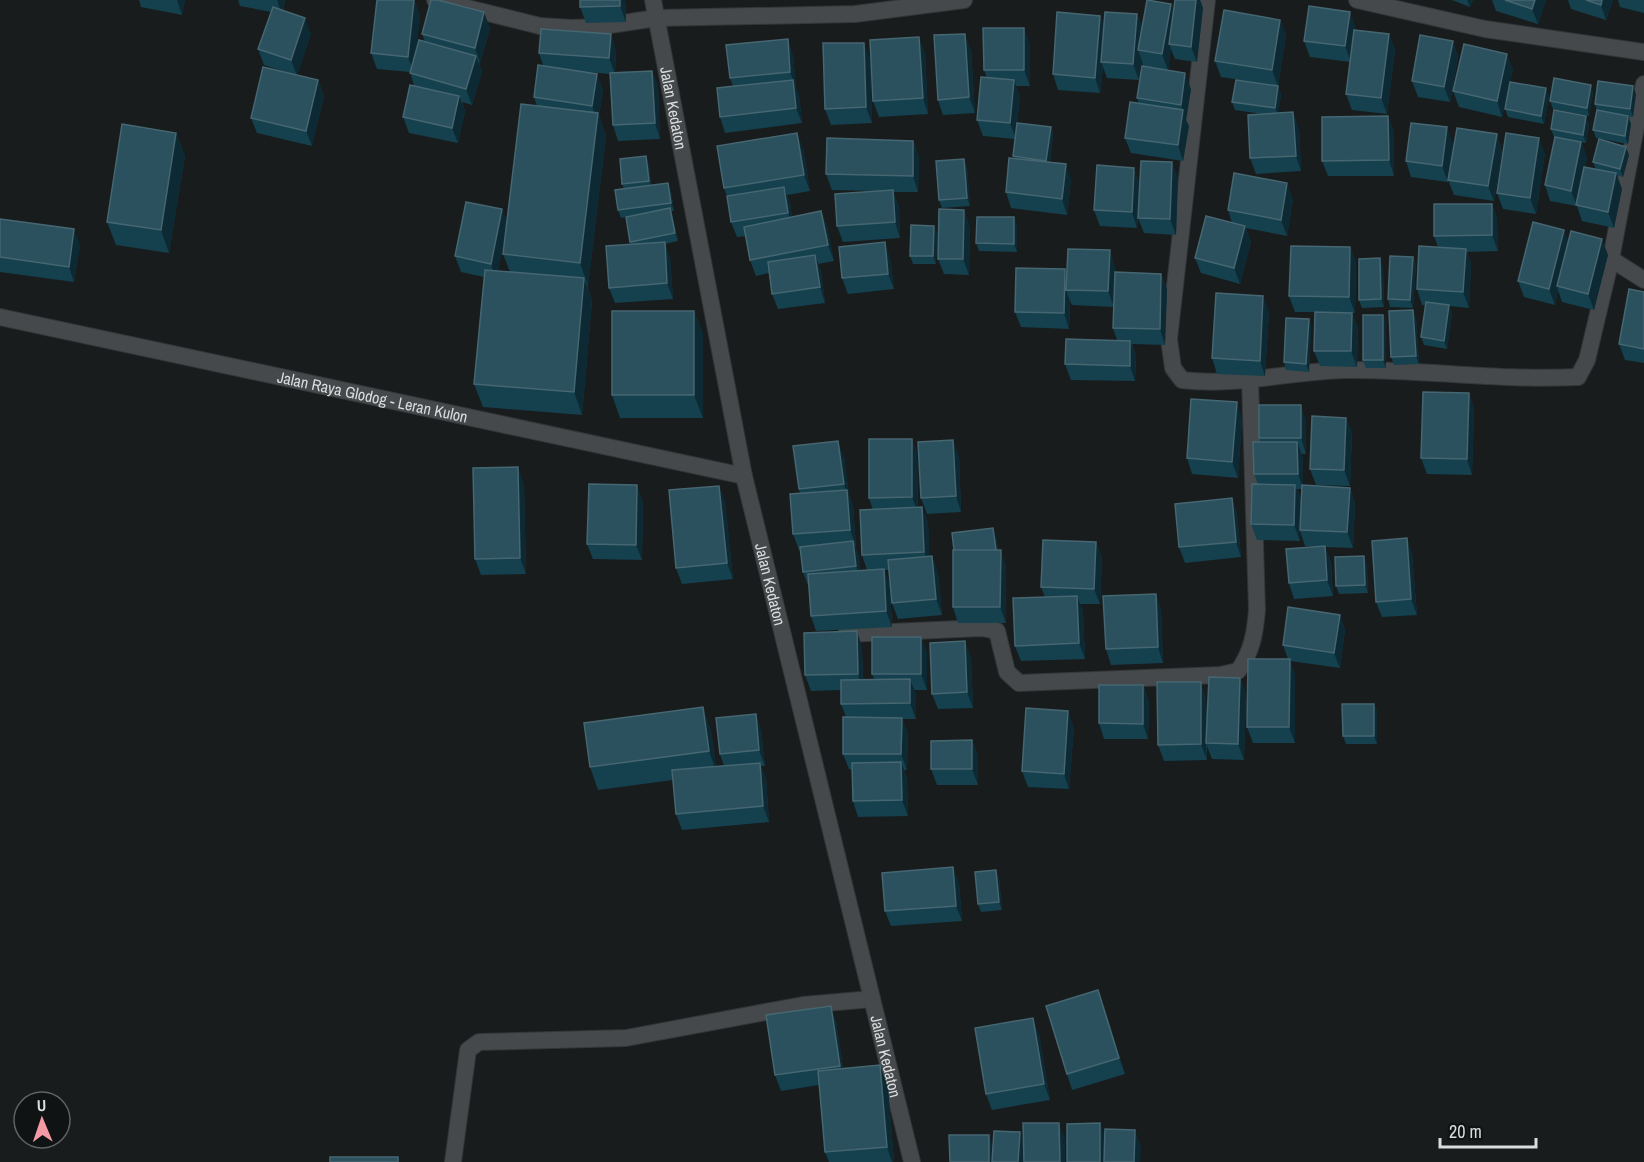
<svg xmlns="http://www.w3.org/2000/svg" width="1644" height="1162" font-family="'Archivo Narrow',sans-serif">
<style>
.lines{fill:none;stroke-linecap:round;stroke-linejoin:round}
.minor-casing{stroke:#333536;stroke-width:18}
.tertiary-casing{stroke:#333536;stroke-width:18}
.minor{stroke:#45494b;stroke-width:16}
.tertiary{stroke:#45494b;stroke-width:16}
.wall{fill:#15404e;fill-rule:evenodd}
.shaded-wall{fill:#0d2a34}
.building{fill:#2a515d;stroke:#466671;stroke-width:1.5}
.labels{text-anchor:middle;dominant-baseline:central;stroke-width:4.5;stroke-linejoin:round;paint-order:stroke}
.street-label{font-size:16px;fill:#dadcdd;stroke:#0f1314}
</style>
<rect width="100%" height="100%" fill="#181c1d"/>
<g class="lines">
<!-- minor casing -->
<g class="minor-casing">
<path id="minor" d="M435,0L540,26L572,28L596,27L657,18L855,14L964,0
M1207,0L1169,339L1173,368L1182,380C1237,387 1290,371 1345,370C1423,369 1500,381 1578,377L1587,360L1611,259L1644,84
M1357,0L1485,29L1644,52
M1611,259L1644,280
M846,634L982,628L997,631L1007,672L1019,683L1220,675L1238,671C1252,652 1255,633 1257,610L1250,380
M453,1162L468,1050L479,1042L626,1038L803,1005L872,999"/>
</g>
<!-- tertiary casing -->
<g class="tertiary-casing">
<g id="tertiary">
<path id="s1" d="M653,0L744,476L912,1162"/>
<path id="s2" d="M0,317L744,476"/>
</g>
</g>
<!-- minor -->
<use href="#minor" class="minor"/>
<!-- tertiary -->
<use href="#tertiary" class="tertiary"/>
</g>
<!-- wall -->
<path class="wall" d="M139,0H185L182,15L141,7Z
M238,0H285L283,11L311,34L297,75L318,80L324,96L312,146L257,133L251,118L292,74L264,65L258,49L271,12L240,6Z
M414,0L420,16L416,49L425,42L422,34L490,28L480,63H479L482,72L472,105L462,102L465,111L458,143L409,133L403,117L414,86L410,72L377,69L371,53Z
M625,0L626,22L586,23L580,7Z
M1175,0H1200L1203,8L1197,62L1175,59L1171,49L1168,70L1143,66L1141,58L1139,80L1107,78L1103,67L1100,93L1058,90L1053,74L1100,16L1104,26L1137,14L1142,27L1173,12Z
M1452,0H1473L1470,7Z
M1492,0H1546L1538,24L1496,11Z
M1568,0H1613L1606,20L1571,9Z
M1618,0H1644V13L1620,7Z
M1280,20L1286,35L1278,86L1221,77L1215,61Z
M1356,28L1355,30L1389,34L1395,50L1387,114L1352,110L1346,94L1350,62L1310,57L1304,41Z
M1453,41L1458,57L1450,102L1418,97L1412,81Z
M1030,44V86H1016L1020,96L1017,125L1051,127L1053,135L1050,162L1071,179L1067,215L1011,208L1006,192L1014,158L1013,156L1015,139L983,136L977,120L987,78L984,70Z
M616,50L615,72L652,71L658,86L660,139L618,141L613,125L610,74L588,72L603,89L599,115L606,136L588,286L587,285L592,301L582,415L483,407L474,384L484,277L461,272L455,256L502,209L507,223L537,106L534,97L543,65L539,53ZM505,236L503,254L510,272L498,271Z
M971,50L975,113L943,115L938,100Z
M925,53L928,114L879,117L873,101Z
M793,55L796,88L799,95L802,123L725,133L720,117L733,86L730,78Z
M870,58L872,123L831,125L825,109Z
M1513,70L1510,82L1549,96L1544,124L1508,117L1505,109L1507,95L1502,117L1459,107L1453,91Z
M1278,86L1281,94L1278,113L1299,128L1301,171L1256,174L1250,158L1262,114L1235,110L1232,102Z
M1191,89L1186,120L1189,126L1183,161L1131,153L1125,138L1139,104L1137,98Z
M1593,93L1589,116L1553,109L1550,101Z
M1636,94L1633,117H1628L1631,124L1628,144L1596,138L1593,130L1597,111L1595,104Z
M1388,116L1394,132V176H1328L1322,161Z
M1589,124L1586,143L1568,140L1581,142L1587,158L1585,167L1596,169L1593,162L1629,155L1623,177L1617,175L1622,189L1614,228L1582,221L1577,206L1550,201L1545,185L1555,137H1554L1551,129Z
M176,133L185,156L169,253L116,245L107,222Z
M1497,134L1502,150L1494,201L1454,195L1448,180Z
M913,141L919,157L918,192H893L899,206L900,238L843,242L837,226L874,191L832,190L826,174Z
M1453,143L1448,182L1411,177L1406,161Z
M803,148L810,191L787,195L790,203L792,217L821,211L827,227L834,261L818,264L821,271L825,303L778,309L772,294L769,273L756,276L750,260L746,236L737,237L731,222L728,199L724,188Z
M1545,153L1536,214L1503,209L1497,193Z
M649,164L651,185L668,183L671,191L674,211H671L678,241L665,244L670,258L673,299L615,303L609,288L631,244L626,217L621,218L618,210L624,189L622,184Z
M967,167L970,206L942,208L939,200Z
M1178,178L1176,235L1144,233L1138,218L1139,209L1137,228L1100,226L1094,210L1140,182Z
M1293,199L1287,236L1246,228L1251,242L1240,284L1201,273L1195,258L1232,223L1228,210Z
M1492,204L1497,219L1498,251L1467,252L1471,264L1469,308L1449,306L1452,313L1447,349L1424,345L1421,337L1426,305H1422L1417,289L1438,247L1434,236Z
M0,219L80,245L74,282L0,272Z
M1017,225V252L979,251L976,243Z
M934,226L937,234L936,264H913L910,256Z
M970,226L969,275L944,274L938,259Z
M1564,230L1568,242L1608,255L1594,310L1562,302L1558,290L1555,305L1524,297L1518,281Z
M1350,247L1356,263L1355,313H1352L1358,328L1357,367L1320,366L1314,351L1315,312H1295L1289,296Z
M1413,257L1416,265L1413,308L1390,307L1388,299Z
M890,258L894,289L848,294L842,278Z
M1115,266V272L1161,274L1167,289L1165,345L1132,344L1136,356L1135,381L1071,380L1065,364L1117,340L1113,328L1114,307L1072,305L1070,301L1069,329L1021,327L1015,312L1065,269L1067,274Z
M1383,266L1384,307L1362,308L1359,300Z
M1644,292V363L1625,360L1619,344Z
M694,311L703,334V418H620L612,395Z
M1269,312L1265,376L1217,374L1212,358Z
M1383,315L1386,323V368H1366L1363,360Z
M1416,318L1419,364L1394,365L1391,357Z
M1309,319L1311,327L1309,372L1286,370L1284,362Z
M1469,393L1474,409L1472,475L1427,474L1421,458Z
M1242,418L1238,478L1192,474L1187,458Z
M1346,418L1352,433L1350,486L1316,485L1310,469Z
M1306,421V454H1301L1303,457V485L1350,488L1355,503L1353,548L1325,547L1331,562L1333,596L1294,599L1289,583L1323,547L1305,546L1300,531V541L1257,540L1251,524L1258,484L1254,474L1261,442L1259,438ZM1297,489H1302L1301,501Z
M912,439L917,454L918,508L922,507L928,523L929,556L938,572L942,615L898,619L892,603L889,570H884L890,585L892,627L816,631L811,616L809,588L803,572L800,550H799L793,534L800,493L799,489L844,457L849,495L853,506L856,546H855L859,556L860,570H867L862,555L873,510L869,498Z
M959,456L961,512L927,514L921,498Z
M524,483L526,574L481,575L475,559Z
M719,486L725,502L733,579L682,584L676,568Z
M1232,498L1237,514L1241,557L1185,563L1179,547Z
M643,501L642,560L593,559L587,544Z
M996,536L998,550L1006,566V623H958L953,607Z
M1407,538L1412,554L1417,615L1382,617L1376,602Z
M1096,542L1102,558L1100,604H1080L1083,611L1085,659L1021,661L1015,646L1045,597L1041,587Z
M1367,564L1368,593L1339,594L1336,586Z
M1156,594L1161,610L1163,663L1111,665L1106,649Z
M1340,615L1345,630L1340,668L1290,661L1295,675V743H1253L1247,727L1288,659L1283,645Z
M862,647L863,680L874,679L872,674L927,652V690H914L916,695V719H902L908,733L907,770H904L907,778L908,816L858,817L853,801L852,770L849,769L843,754L846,717L841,704V690L811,691L805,675Z
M971,657L973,708L938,709L932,694Z
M1240,678L1246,694L1244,760L1212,759L1207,746V760L1164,761L1158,745L1206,697L1207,725Z
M1143,685L1149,701L1148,739H1104L1099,723Z
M1374,704L1377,712V744H1346L1343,736Z
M1074,727L1069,789L1028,787L1022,771Z
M711,730L716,767L724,766L720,754L761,730L765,766H761L766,779L769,822L682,830L676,814L673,780L598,790L590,767Z
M972,740L978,756V785H937L931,769Z
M999,878L1002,910L981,912L978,904Z
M959,883L962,921L891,926L885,911Z
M1104,1006L1125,1074L1072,1090L1067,1074Z
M836,1021L843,1068L880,1065L888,1088L894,1162H829L825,1152L819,1085L781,1091L775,1075Z
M1039,1034L1050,1100L992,1110L986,1094Z"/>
<!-- shaded-wall -->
<path class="shaded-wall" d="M177,0H185L182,15Z
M277,0H285L282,15Z
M414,0L420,16L414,73L408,57Z
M620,0H625L626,22L620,6Z
M1196,0H1200L1203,8L1197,62L1191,47Z
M1467,0H1473L1470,7Z
M1535,0H1546L1538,24L1532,9Z
M1602,0H1613L1606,20L1601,5Z
M1171,4L1176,20L1169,44L1171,49L1168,70L1162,54Z
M484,12L490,28L480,63L475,48Z
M1350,12L1356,28L1351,62L1345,46Z
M1137,14L1143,30L1138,50L1141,58L1139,80L1133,64Z
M1100,16L1106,32L1101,62L1103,67L1100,93L1095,78Z
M305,18L311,34L297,76L291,60Z
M1280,20L1286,35L1278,86L1272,70Z
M1024,28L1030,44V86L1024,70Z
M611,34L616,50L615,74L609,58Z
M965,34L971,50L975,113L969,97Z
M1389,34L1395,50L1387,114L1381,98Z
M919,37L925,53L928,114L923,98Z
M788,39L793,55L796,88L790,72Z
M1453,41L1458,57L1450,102L1444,87Z
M864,43L870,58L872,123L866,107Z
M1507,54L1513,70L1502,117L1497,101Z
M476,56L482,72L472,105L466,89Z
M652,71L658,86L660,139L655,123Z
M1185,73L1191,89L1186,120L1189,126L1183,161L1178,145L1183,111L1181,105Z
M597,74L603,89L599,115L606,136L588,286L580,263L597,120L592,106Z
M318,80L324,96L312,146L306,131Z
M793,80L799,95L802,123L796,108Z
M1014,80L1020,96L1016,139L1010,123Z
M1591,85L1593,93L1589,116L1587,108Z
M1278,86L1281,94L1278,116L1275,108Z
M1633,86L1636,94L1633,117L1630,109Z
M1546,88L1549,96L1544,124L1541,116Z
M459,96L465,111L458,143L452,128Z
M1293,112L1299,128L1301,171L1296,156Z
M1388,116L1394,132V176L1389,160Z
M1586,116L1589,124L1586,143L1583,135Z
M1628,116L1631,124L1628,144L1625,136Z
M1051,127L1053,135L1049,169L1046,161Z
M1447,127L1453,143L1448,182L1442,166Z
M176,133L185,156L169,253L161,230Z
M797,133L803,148L810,191L804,175Z
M1497,134L1502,150L1494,201L1488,186Z
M1539,138L1545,153L1536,214L1530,198Z
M913,141L919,157L918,192L913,176Z
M1581,142L1587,158L1577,206L1571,191Z
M1626,147L1629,155L1623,177L1620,169Z
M646,156L649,164L651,189L649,181Z
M964,159L967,167L970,206L967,198Z
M1172,162L1178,178L1176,235L1170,219Z
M1066,164L1071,179L1067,215L1062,199Z
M1134,168L1140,183L1137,228L1132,212Z
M1616,173L1622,189L1614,228L1608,212Z
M668,183L671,191L674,211L671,203Z
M1287,183L1293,199L1287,236L1281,220Z
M784,187L790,203L794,229L788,213Z
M893,190L899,206L900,238L895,222Z
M1492,204L1497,219L1498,251L1492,235Z
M670,208L673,216L678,241L675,233Z
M502,209L508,225L496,279L491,264Z
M964,210L970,226L969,275L963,259Z
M821,211L827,227L834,261L828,245Z
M1014,217L1017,225V252L1014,244Z
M934,226L937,234L936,264L933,256Z
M1245,226L1251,242L1240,284L1234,268Z
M74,229L80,245L74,282L69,267Z
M1564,230L1570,246L1557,286L1558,290L1555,305L1549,289Z
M1602,239L1608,255L1594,310L1588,294Z
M665,242L670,258L673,299L667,283Z
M885,242L890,258L894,289L888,274Z
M1350,247L1356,263L1355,313L1349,297Z
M1466,249L1471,264L1469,308L1463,292Z
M1110,250L1115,266L1114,307L1108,291Z
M815,255L821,271L825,303L820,287Z
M1413,257L1416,265L1413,308L1410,300Z
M1380,258L1383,266L1384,307L1381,299Z
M1065,269L1070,285L1066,290L1070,301L1069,329L1064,313Z
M1161,274L1167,289L1165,345L1160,329Z
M584,278L592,301L582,415L574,392Z
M1263,296L1269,312L1265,376L1260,361Z
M1449,305L1452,313L1447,349L1444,341Z
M1413,310L1416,318L1419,364L1416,356Z
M694,311L703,334V418L694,395Z
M1352,313L1358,328L1357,367L1351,351Z
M1383,315L1386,323V368L1383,360Z
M1309,319L1311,327L1309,372L1306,364Z
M1130,341L1136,356L1135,381L1130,366Z
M1469,393L1474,409L1472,475L1467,459Z
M1237,402L1242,418L1238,478L1232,462Z
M1301,405L1306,421V454L1301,438Z
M1346,418L1352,433L1350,486L1344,470Z
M912,439L917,454L918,513L912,497Z
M953,440L959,456L961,512L956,496Z
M838,441L844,457L849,495L853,506L856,546L850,530L847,494L844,484Z
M1297,442L1303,457V489L1298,474Z
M518,467L524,483L526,574L520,558Z
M637,485L643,501L642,560L636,545Z
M1295,485L1301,501L1300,541L1294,525Z
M719,486L725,502L733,579L727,563Z
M1350,488L1355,503L1353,548L1347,532Z
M1232,498L1237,514L1241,557L1236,542Z
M922,507L928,523L930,568L924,552Z
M993,528L996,536L999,559L996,551Z
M1407,538L1412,554L1417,615L1411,599Z
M853,541L859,556L862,581L856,566Z
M1096,542L1102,558L1100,604L1094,589Z
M1325,546L1331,562L1333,596L1327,580Z
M1001,550L1006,566V623L1000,607Z
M932,556L938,572L942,615L936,599Z
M1364,556L1367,564L1368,593L1365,585Z
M884,569L890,585L892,627L886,611Z
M1156,594L1161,610L1163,663L1158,647Z
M1077,596L1083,611L1085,659L1079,643Z
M1340,615L1345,630L1340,668L1334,653Z
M857,631L862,647L863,690L858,674Z
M921,637L927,652V690L921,674Z
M965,641L971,657L973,708L967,692Z
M1290,659L1295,675V743L1289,727Z
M1240,678L1246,694L1244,760L1238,744Z
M910,679L916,695V719L910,703Z
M1201,682L1206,697L1207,743H1206L1207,760L1201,744Z
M1143,685L1149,701L1148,739L1143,724Z
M1374,704L1377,712V744L1374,736Z
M703,707L711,730L717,774L709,751Z
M1068,711L1074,727L1069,789L1064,774Z
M756,714L761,730L765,766L759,750Z
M902,718L908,733L907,770L901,754Z
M972,740L978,756V785L972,769Z
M901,762L907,778L908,816L902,800Z
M760,763L766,779L769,822L763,806Z
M953,867L959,883L962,921L956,906Z
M996,870L999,878L1002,910L999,902Z
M1098,990L1104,1006L1125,1074L1119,1058Z
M831,1006L836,1021L845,1082L840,1066Z
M1033,1018L1039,1034L1050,1100L1044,1084Z
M880,1065L888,1088L894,1162H892L887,1147Z
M1059,1123L1065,1139V1162H1060Z
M1100,1123L1106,1139V1162H1100Z
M1135,1130L1141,1146L1140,1162H1134Z
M1020,1132L1026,1148L1025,1162H1018Z
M989,1135L994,1150V1162H989Z"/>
<!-- building -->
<path class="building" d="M377,0H414L408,57L371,53Z
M431,0H438L484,12L475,48L422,34Z
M580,0H620V6L580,7Z
M1147,0L1171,4L1162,54L1138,50Z
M1175,0H1196L1191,47L1169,44Z
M1505,0H1535L1532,9Z
M1586,0H1602L1601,5Z
M1309,6L1350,12L1345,46L1304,41Z
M273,7L305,18L291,60L258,49Z
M1224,10L1280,20L1272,70L1215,61Z
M1057,12L1100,16L1095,78L1053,74Z
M1105,12L1137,14L1133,64L1101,62Z
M983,28H1024V70H984Z
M541,29L611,34L609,58L539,53Z
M1354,30L1389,34L1381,98L1346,94Z
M965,34L969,97L938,100L934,35Z
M1420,35L1453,41L1444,87L1412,81Z
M919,37L923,98L873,101L870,40Z
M788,39L790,72L730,78L726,45Z
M419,40L476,56L466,89L410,73Z
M823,43H864L866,107L825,109Z
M1464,44L1507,54L1497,101L1453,91Z
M538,65L597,74L592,106L534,97Z
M1142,66L1185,73L1181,105L1137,98Z
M263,67L318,80L306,131L251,118Z
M652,71L655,123L613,125L610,73Z
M981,77L1014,80L1010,123L977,120Z
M1554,78L1591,85L1587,108L1550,101Z
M793,80L796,108L720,117L717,88Z
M1236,80L1278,86L1275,108L1232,102Z
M1598,81L1633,86L1630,109L1595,104Z
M1510,82L1546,88L1541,116L1505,109Z
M410,85L459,96L452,128L403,117Z
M1130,102L1183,110L1178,145L1125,138Z
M521,104L598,113L580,263L503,254Z
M1554,110L1586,116L1583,135L1551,129Z
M1597,110L1628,116L1625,136L1593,130Z
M1293,112L1296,156L1250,158L1248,115Z
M1388,116L1389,160L1322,161V117Z
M1017,123L1051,127L1046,161L1013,156Z
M1411,123L1447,127L1442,166L1406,161Z
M122,124L176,133L161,230L107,222Z
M1457,128L1497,134L1488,186L1448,180Z
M797,133L804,175L724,188L717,146Z
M1506,133L1539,138L1530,198L1497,193Z
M1555,137L1581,142L1571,191L1545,185Z
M827,138L913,141V176L826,174Z
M1599,139L1626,147L1620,169L1593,162Z
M646,156L649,181L622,184L620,159Z
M1009,158L1066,164L1062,199L1006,192Z
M964,159L967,198L939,200L936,161Z
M1141,161L1172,162L1170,219L1138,218Z
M1097,165L1134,168L1132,212L1094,210Z
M1584,167L1616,173L1608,212L1576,205Z
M1234,173L1287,183L1281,220L1228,210Z
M668,183L671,203L618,210L615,190Z
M784,187L788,213L731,222L727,196Z
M893,190L895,222L837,226L835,194Z
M466,202L502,209L491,264L455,256Z
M1434,204H1492V235L1434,236Z
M670,208L675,233L630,242L626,217Z
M939,209L964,210L963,259H938Z
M821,211L828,245L750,260L744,227Z
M1206,216L1245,226L1234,268L1195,258Z
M977,217H1014V244L976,243Z
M0,219L74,229L69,267L0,257Z
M1533,222L1564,230L1549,289L1518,281Z
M911,225L934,226L933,256H910Z
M1571,231L1602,239L1588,294L1557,286Z
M665,242L667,283L609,288L606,246Z
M885,242L888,274L842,278L839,247Z
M1291,246L1350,247L1349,297L1289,296Z
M1419,246L1466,249L1463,292L1417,289Z
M1068,249L1110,250L1108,291L1066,290Z
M815,255L820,287L772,294L768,262Z
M1390,256L1413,257L1410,300L1388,299Z
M1380,258L1381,299L1359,300V259Z
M1016,268L1065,269L1064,313L1015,312Z
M485,270L584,278L574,392L474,384Z
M1115,272L1161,274L1160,329L1113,328Z
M1629,289L1644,292V349L1619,344Z
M1216,293L1263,296L1260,361L1212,358Z
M1426,302L1449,305L1444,341L1421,337Z
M1413,310L1416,356L1391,357L1389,311Z
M612,311H694V395H612Z
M1315,312L1352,313L1351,351H1314Z
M1363,315H1383V360H1363Z
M1286,318L1309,319L1306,364L1284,362Z
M1066,339L1130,341V366L1065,364Z
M1423,392L1469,393L1467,459L1421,458Z
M1191,399L1237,402L1232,462L1187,458Z
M1259,405H1301V438H1259Z
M1312,416L1346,418L1344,470L1310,469Z
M869,439H912V497L869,498Z
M953,440L956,496L921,498L918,442Z
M838,441L844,484L799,489L793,446Z
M1253,442H1297L1298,474H1254Z
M518,467L520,558L475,559L473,468Z
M589,484L637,485L636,545L587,544Z
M1252,484L1295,485L1294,525L1251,524Z
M1302,485L1350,488L1347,532L1300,530Z
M719,486L727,563L676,568L669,490Z
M847,490L850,530L793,534L790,494Z
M1232,498L1236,542L1179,547L1175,504Z
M922,507L924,552L862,555L860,510Z
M993,528L996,550H954L952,533Z
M1407,538L1411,599L1376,602L1372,541Z
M1043,540L1096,542L1094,589L1041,587Z
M853,541L856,566L803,572L800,547Z
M1325,546L1327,580L1289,583L1286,549Z
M953,550H1001L1000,607H953Z
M932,556L936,599L892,603L888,560Z
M1364,556L1365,585L1336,586L1335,557Z
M884,569L886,611L811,616L808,574Z
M1156,594L1158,647L1106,649L1103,596Z
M1077,596L1079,643L1015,646L1013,598Z
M1288,607L1340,615L1334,653L1283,645Z
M857,631L858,674L805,675L804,633Z
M872,637H921V674H872Z
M965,641L967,692L932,694L930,643Z
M1248,659H1290L1289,727H1247Z
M1209,677L1240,678L1238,744L1206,743Z
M910,679V703L841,704V680Z
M1157,682H1201V744L1158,745Z
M1099,685H1143V724L1099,723Z
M1342,704H1374V736H1343Z
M703,707L709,751L590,767L584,723Z
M1026,708L1068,711L1064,774L1022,771Z
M756,714L759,750L720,754L716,718Z
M843,717L902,718L901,754H843Z
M972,740V769H931V741Z
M901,762L902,800L853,801L852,763Z
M760,763L763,806L676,814L672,770Z
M953,867L956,906L885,911L882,873Z
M996,870L999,902L978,904L975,872Z
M1098,990L1119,1058L1067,1074L1046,1006Z
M831,1006L840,1066L775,1075L766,1015Z
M1033,1018L1044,1084L986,1094L975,1028Z
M880,1065L887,1147L825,1152L818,1071Z
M1023,1123H1059L1060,1162H1024Z
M1100,1123V1162H1067V1124Z
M1105,1129L1135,1130L1134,1162H1104Z
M994,1131L1020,1132L1018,1162H992Z
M949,1135H989V1162H950Z
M330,1157H398V1162H330Z"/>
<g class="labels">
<!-- street labels -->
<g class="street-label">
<text stroke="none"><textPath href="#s1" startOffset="110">Jalan Kedaton</textPath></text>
<text stroke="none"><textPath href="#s2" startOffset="381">Jalan Raya Glodog - Leran Kulon</textPath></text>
<text stroke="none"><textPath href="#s1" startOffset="596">Jalan Kedaton</textPath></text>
<text stroke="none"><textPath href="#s1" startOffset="1082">Jalan Kedaton</textPath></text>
</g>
</g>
<!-- north arrow -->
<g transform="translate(42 1120) rotate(358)"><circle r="28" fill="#0f1314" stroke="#606364" stroke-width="1.5"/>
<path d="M0-4.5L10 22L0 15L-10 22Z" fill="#f49aa5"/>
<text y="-9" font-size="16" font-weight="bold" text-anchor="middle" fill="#dadcdd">U</text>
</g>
<!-- scale -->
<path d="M1440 1138v9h96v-9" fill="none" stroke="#dadcdd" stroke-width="3"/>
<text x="1449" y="1138" font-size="18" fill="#dadcdd" stroke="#0f1314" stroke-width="4.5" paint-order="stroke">20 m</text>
</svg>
